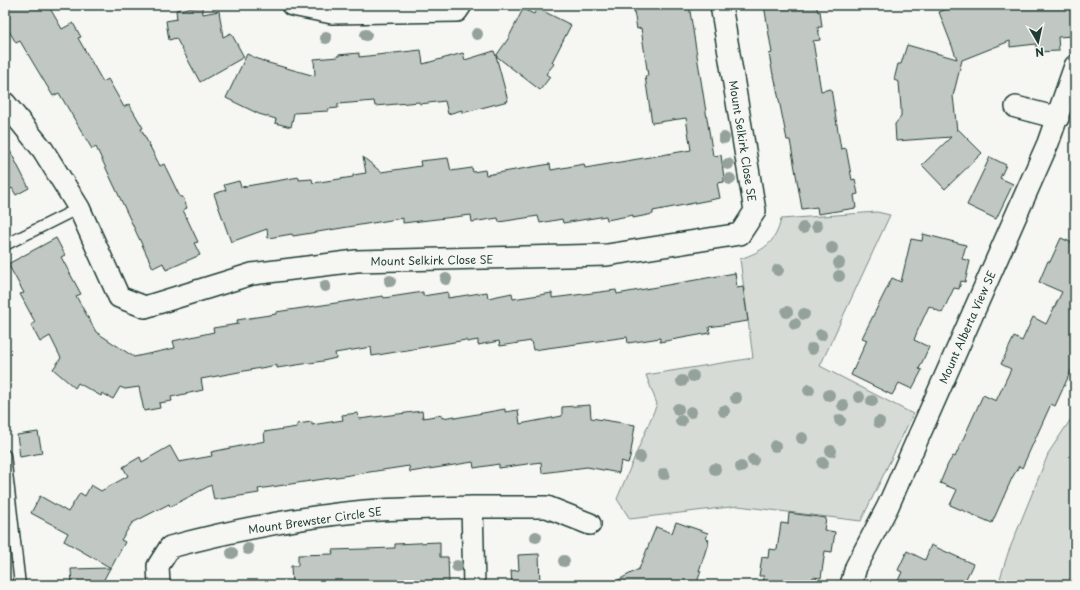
<svg xmlns="http://www.w3.org/2000/svg" width="1080" height="590" font-family="'Playpen Sans',sans-serif">
<style>
.green{fill:#d6dbd6;stroke:#7a8c85}
.building{fill:#c1c8c3;stroke:#1f3d34}
.lines{fill:none;stroke-linecap:round;stroke-linejoin:round}
.service-casing{stroke:#1f3d34;stroke-width:13}
.minor-casing{stroke:#1f3d34;stroke-width:24}
.service{stroke:#f6f6f2;stroke-width:10}
.minor{stroke:#f6f6f2;stroke-width:21}
.tree{fill:#94a29b}
.labels{text-anchor:middle;dominant-baseline:central;stroke-width:3.5;stroke-linejoin:round;paint-order:stroke}
.street-label{font-size:11px;fill:#1f3d34;stroke:#f6f6f2}
</style>
<rect width="100%" height="100%" fill="#f6f6f2"/>
<filter id="ink" filterUnits="userSpaceOnUse"><feTurbulence type="fractalNoise" baseFrequency=".025" numOctaves="2"/><feDisplacementMap in="SourceGraphic" scale="8" xChannelSelector="R" yChannelSelector="G"/><feConvolveMatrix kernelMatrix="1 2 1 2 8 2 1 2 1" color-interpolation-filters="sRGB"/></filter>
<g filter="url(#ink)">
<!-- green -->
<path class="green" d="M877,212L890,215L820,366L913,414L861,521L738,506L630,519L617,499L657,404L646,375L753,358L740,259C763,251 776,243 781,219Z
M1075,413V585H998L1008,553L1049,452Z"/>
<!-- building -->
<path class="building" d="M5,5H48L62,29L73,23L81,37L78,38L103,82L108,79L124,107L129,104L143,128L141,129L160,166L164,164L180,197H183L187,208L183,210L198,242L194,243L200,255L166,270L163,263L153,268L96,147L92,149L59,93L53,96L20,41L16,43L5,24Z
M633,5H689L713,156L721,155L724,178V182L717,183L720,198L653,211V214L633,218V215L607,220L606,216L563,223L562,219L540,223L538,216L499,222L498,218L472,222L471,215L403,223V218L293,236L292,234L268,238L267,229L231,242L214,194L226,190L224,185L239,181L241,187L299,177V180L312,179L313,183L353,177V175L366,173L363,157L381,172L421,166L420,161L448,158L451,171L472,168L473,172L485,170L486,175L550,164L551,170L584,164L585,168L691,150L686,118L652,123L645,76H648L641,28L637,29Z
M764,5H816L818,12L820,11L822,27H818L820,40L813,41L821,91L831,89L841,149L846,148L852,180L855,179L858,194L854,195L856,208L818,214L817,207L802,209L790,140H787L774,75H773L769,54L772,53Z
M946,5H1074V30L1073,36L1058,37L1059,51L1036,52V44L1010,47V41L962,60L953,96L957,131L958,129L982,153L945,189L922,165L951,137L896,141L895,124L901,117V108L899,82L894,80L898,64H901L907,45L957,59L939,12L947,9Z
M202,6L203,14L219,11L223,37L231,33L244,57L200,82L176,38L169,40L166,21L177,19L176,10Z
M537,8L571,25L552,62L554,64L546,74L550,77L540,90L496,56L508,101L462,113V110L448,114L445,101L420,104L419,102L375,106L374,101L338,104V108L328,109V111L294,113L291,127L275,123L276,119L259,114L226,98L247,54L265,62L315,76L314,59L338,57V55L359,53V57L421,50L423,64L463,53L465,60L494,51L496,56L508,39L523,9L534,14Z
M5,141L29,188L16,195L12,188L5,192Z
M990,157L1006,165L1000,178L1013,184L996,219L967,205Z
M923,234L966,245L962,259L970,261L965,282L961,281L959,289L954,288L942,313L929,306L917,332L914,340L929,347L919,369L922,370L912,389L899,383L892,395L851,375L867,340L862,338L892,278L901,282L911,239L922,241Z
M56,238L65,255L61,257L81,294L76,296L96,332L134,357L175,348L173,341L214,332L213,328L238,324L237,320L276,314V312L383,296L384,298L423,292V296L448,292V298L487,292L488,298L512,293L513,299L552,293V298L616,290L617,294L735,273L737,288L743,287L748,321L709,327L710,333L660,342V338L628,343L627,337L533,350L531,341L500,346L499,341L478,345V340L467,342L466,340L372,356L371,347L335,353L336,358L323,361L277,368V365L201,379L203,390L171,397L172,401L159,403L160,408L144,411L139,387L125,389L120,387L113,399L102,393L101,396L78,383L75,388L53,369L61,358L50,336L40,342L31,325L35,322L20,294L24,293L8,264Z
M1061,238L1075,244V362L1055,406L1051,404L1022,468L1019,466L1012,478L992,523L950,505L957,490L940,483L948,464L953,456L955,457L983,395L996,401L1011,369L1001,364L1014,337L1022,341L1033,317L1046,324L1062,292L1039,282L1048,261L1050,262Z
M590,405L591,418L635,425L630,458L628,463L621,461L619,473L587,467L542,473L541,462L499,468V464L474,468L473,462L410,472L409,466L258,489L259,493L214,500L211,485L170,507L169,504L132,523L121,540L125,542L111,568L64,541L68,533L31,513L40,496L68,512L80,493L85,496L91,485L101,491L128,476L123,467L140,457L142,462L170,446L179,462L212,456L211,452L265,441L264,432L297,427V424L312,422V425L343,420L342,415L358,413L359,419L422,411L423,418L442,415V418L455,416V418L505,409V412L518,410L520,424L562,416V407Z
M38,432L42,453L20,457L17,435Z
M789,513L826,518L824,530L835,532L832,552L825,551L821,578L813,577L810,585H763L764,576H759L762,557L768,558L769,549L777,550L781,523L788,524Z
M676,522L708,533L706,539L709,540L699,571H701L696,585H609L639,569L656,527L672,533Z
M440,542V557H448L449,585H292L291,566H298V555L333,554L332,550L395,548V544Z
M931,545L973,564L963,585H896L902,572L898,570L907,551L925,560Z
M539,554L540,585H512L511,571L519,570L518,555Z
M110,568L101,585H72L71,569Z"/>
<g class="lines">
<!-- service casing -->
<g class="service-casing">
<path id="service" d="M5,245L79,208
M5,455L20,585"/>
</g>
<!-- minor casing -->
<g class="minor-casing">
<path id="minor" d="M292,5L332,13L457,11L461,5
M5,103L43,150L79,208L119,297L145,307L252,274L356,261L607,255L740,234L755,211L721,5
M1016,107L1058,118
M472,507H547L590,524
M159,585L158,566L170,547C234,530 300,517 365,511C401,508 437,508 472,507L474,585
M851,585L856,567L888,506L1048,143L1075,66"/>
</g>
<!-- service -->
<use href="#service" class="service"/>
<!-- minor -->
<use href="#minor" class="minor"/>
</g>
<!-- trees -->
<g class="tree">
<circle cx="477" cy="34" r="6"/>
<circle cx="366" cy="35" r="6"/>
<circle cx="326" cy="38" r="6"/>
<circle cx="724" cy="138" r="6"/>
<circle cx="728" cy="164" r="6"/>
<circle cx="730" cy="179" r="6"/>
<circle cx="817" cy="226" r="6"/>
<circle cx="803" cy="228" r="6"/>
<circle cx="832" cy="248" r="6"/>
<circle cx="839" cy="263" r="6"/>
<circle cx="778" cy="270" r="6"/>
<circle cx="839" cy="276" r="6"/>
<circle cx="446" cy="279" r="6"/>
<circle cx="390" cy="281" r="6"/>
<circle cx="325" cy="286" r="6"/>
<circle cx="787" cy="312" r="6"/>
<circle cx="804" cy="314" r="6"/>
<circle cx="795" cy="324" r="6"/>
<circle cx="821" cy="335" r="6"/>
<circle cx="812" cy="349" r="6"/>
<circle cx="693" cy="376" r="6"/>
<circle cx="682" cy="381" r="6"/>
<circle cx="809" cy="390" r="6"/>
<circle cx="829" cy="395" r="6"/>
<circle cx="859" cy="397" r="6"/>
<circle cx="736" cy="398" r="6"/>
<circle cx="872" cy="401" r="6"/>
<circle cx="843" cy="405" r="6"/>
<circle cx="678" cy="409" r="6"/>
<circle cx="724" cy="411" r="6"/>
<circle cx="691" cy="412" r="6"/>
<circle cx="840" cy="420" r="6"/>
<circle cx="681" cy="421" r="6"/>
<circle cx="879" cy="422" r="6"/>
<circle cx="802" cy="438" r="6"/>
<circle cx="775" cy="446" r="6"/>
<circle cx="831" cy="451" r="6"/>
<circle cx="640" cy="457" r="6"/>
<circle cx="753" cy="460" r="6"/>
<circle cx="823" cy="463" r="6"/>
<circle cx="741" cy="467" r="6"/>
<circle cx="715" cy="469" r="6"/>
<circle cx="664" cy="474" r="6"/>
<circle cx="536" cy="537" r="6"/>
<circle cx="248" cy="549" r="6"/>
<circle cx="232" cy="553" r="6"/>
<circle cx="564" cy="561" r="6"/>
<circle cx="457" cy="566" r="6"/>
</g>
</g>
<g class="labels">
<!-- street labels -->
<g class="street-label">
<text transform="translate(743 141) rotate(81)">Mount Selkirk Close SE</text>
<text transform="translate(432 260) rotate(-1)">Mount Selkirk Close SE</text>
<text transform="translate(967 327) rotate(-66)">Mount Alberta View SE</text>
<text transform="translate(315 520) rotate(-8)">Mount Brewster Circle SE</text>
</g>
</g>
<!-- margin -->
<rect width="1080" height="590" fill="none" stroke="#f6f6f2" stroke-width="20"/>
<rect x="10" y="10" width="1060" height="570" fill="none" stroke="#1f3d34" stroke-width="1.5" filter="url(#ink)"/>
<!-- north arrow -->
<g transform="translate(1038 42) rotate(171)" stroke="#f6f6f2" stroke-width="3" paint-order="stroke">
<path d="M0-3L7 15L0 10L-7 15Z" fill="#1f3d34"/>
<text y="-6" font-size="11" font-weight="bold" text-anchor="middle" fill="#1f3d34">N</text>
</g>
</svg>
